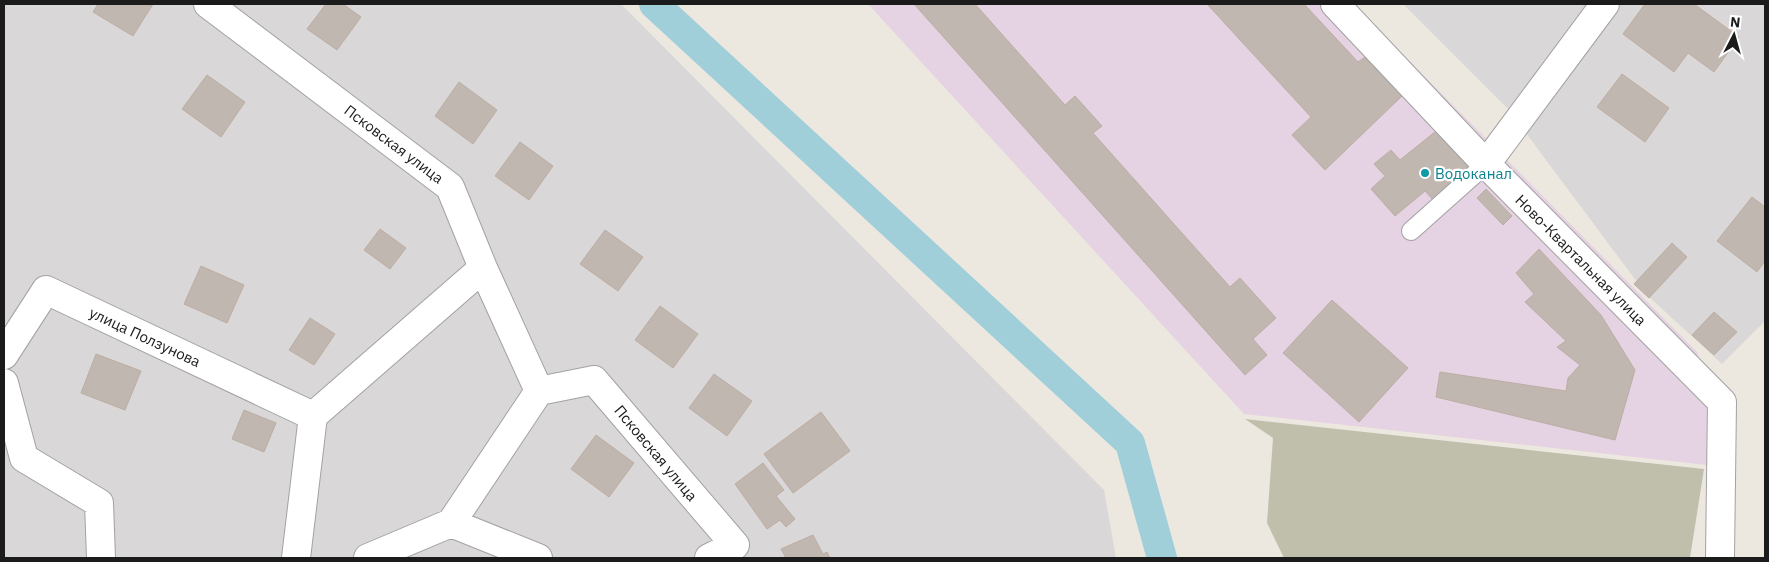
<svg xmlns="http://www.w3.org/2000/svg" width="1769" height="562" font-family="'IBM Plex Sans',sans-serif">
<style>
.residential{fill:#d9d7d7}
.industrial{fill:#e5d2e2}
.construction{fill:#c0bfac}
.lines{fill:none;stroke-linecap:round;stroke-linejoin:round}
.canal{stroke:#a0cfda;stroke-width:30}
.building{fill:#c0b7b0;stroke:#bdada3}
.lane-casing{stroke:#a2a2a2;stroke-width:20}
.street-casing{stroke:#a2a2a2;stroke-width:30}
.lane{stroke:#fff;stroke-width:18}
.street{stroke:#fff;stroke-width:28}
.culture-dot{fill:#0f9aa8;stroke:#fff;stroke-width:2}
.labels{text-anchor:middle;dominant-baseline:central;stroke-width:4.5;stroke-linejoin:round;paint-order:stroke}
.street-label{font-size:15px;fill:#1b1b1b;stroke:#fff}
.culture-label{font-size:15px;fill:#0d838f;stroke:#fff;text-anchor:start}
</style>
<rect width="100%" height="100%" fill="#ece8e0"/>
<!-- residential -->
<path class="residential" d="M4,4H621L1104,490L1116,558H4Z
M1403,4H1765V321L1722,364L1646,294L1508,109Z"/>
<!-- industrial -->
<path class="industrial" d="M868,4H1353L1697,352L1715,402L1707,465L1244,414Z"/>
<!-- construction -->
<path class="construction" d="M1245,419L1704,469L1690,558H1284L1267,523L1273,438Z"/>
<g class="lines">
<!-- canal -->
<path class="canal" d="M654,4L1130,443L1162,558"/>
</g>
<!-- building -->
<path class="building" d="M98,4H153L133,36L93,12Z
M326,4H343L361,17L337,50L307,29Z
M914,4H975L1065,105L1075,96L1102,126L1093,133L1230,287L1240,278L1276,318L1253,339L1267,355L1245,375Z
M1207,4H1304L1358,62L1365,57L1402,96L1325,170L1292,135L1311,117Z
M1645,4H1694L1739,37L1714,72L1688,53L1674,72L1623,34Z
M1622,74L1669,108L1645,142L1597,107Z
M207,75L245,102L221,137L182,109Z
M459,82L497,110L473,144L435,116Z
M1436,131L1471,169L1435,202L1425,191L1395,216L1371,189L1385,176L1374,164L1391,150L1400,160Z
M520,142L553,166L529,200L495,176Z
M1486,189L1512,216L1503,225L1477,198Z
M1752,197L1765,207V261L1757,272L1717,241Z
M380,229L406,248L390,269L364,250Z
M605,230L643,257L618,291L580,264Z
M1672,243L1687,257L1649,298L1634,284Z
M1539,249L1601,315L1635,370L1615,440L1436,397L1440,372L1566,391L1568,378L1580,365L1557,347L1566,341L1525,302L1534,294L1516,273Z
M201,266L244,285L227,323L184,304Z
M1332,300L1408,368L1359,422L1283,353Z
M660,306L698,334L673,368L635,340Z
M1714,312L1737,332L1714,355L1692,335Z
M310,318L335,334L314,365L289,350Z
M96,354L141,371L125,410L81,393Z
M714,374L752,401L727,436L689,408Z
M244,410L276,423L264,452L232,439Z
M821,412L850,451L793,493L764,454Z
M596,435L634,463L609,497L571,469Z
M763,463L784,490L776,496L795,519L786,527L780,520L767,529L735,484Z
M813,535L823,554L827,552L830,558H786L781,549Z"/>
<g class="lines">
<!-- lane casing -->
<g class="lane-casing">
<path id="lane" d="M1411,231L1486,164"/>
</g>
<!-- street casing -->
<g class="street-casing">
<path id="street" d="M208,4L450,187L483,268L539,391L594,380L735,545L709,558
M1335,4L1486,164L1722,402L1720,558
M1486,164L1605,4
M4,355L46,290L313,416L296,558
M4,383L24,458L99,503L101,558
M313,416L483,268
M451,523L539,391
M368,558L451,523L538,558"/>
</g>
<!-- lane -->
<use href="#lane" class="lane"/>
<!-- street -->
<use href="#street" class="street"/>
</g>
<!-- markers -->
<circle class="culture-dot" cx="1425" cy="173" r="5"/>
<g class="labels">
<!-- street labels -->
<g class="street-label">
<text transform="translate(394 144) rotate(37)">Псковская улица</text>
<text transform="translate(1581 260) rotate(45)">Ново-Квартальная улица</text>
<text transform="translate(145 337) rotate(25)">улица Ползунова</text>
<text transform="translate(656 453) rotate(50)">Псковская улица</text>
</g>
<!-- culture labels -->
<g class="culture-label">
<text x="1435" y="173">Водоканал</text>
</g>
</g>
<!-- border -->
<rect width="1769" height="562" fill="none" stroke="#1b1b1b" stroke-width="10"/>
<!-- north arrow -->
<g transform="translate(1734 35) rotate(6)" stroke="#ffffff" stroke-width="4" paint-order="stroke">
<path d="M0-4L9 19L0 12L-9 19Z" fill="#1b1b1b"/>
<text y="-8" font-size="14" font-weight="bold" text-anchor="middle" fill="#1b1b1b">N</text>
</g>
</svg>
